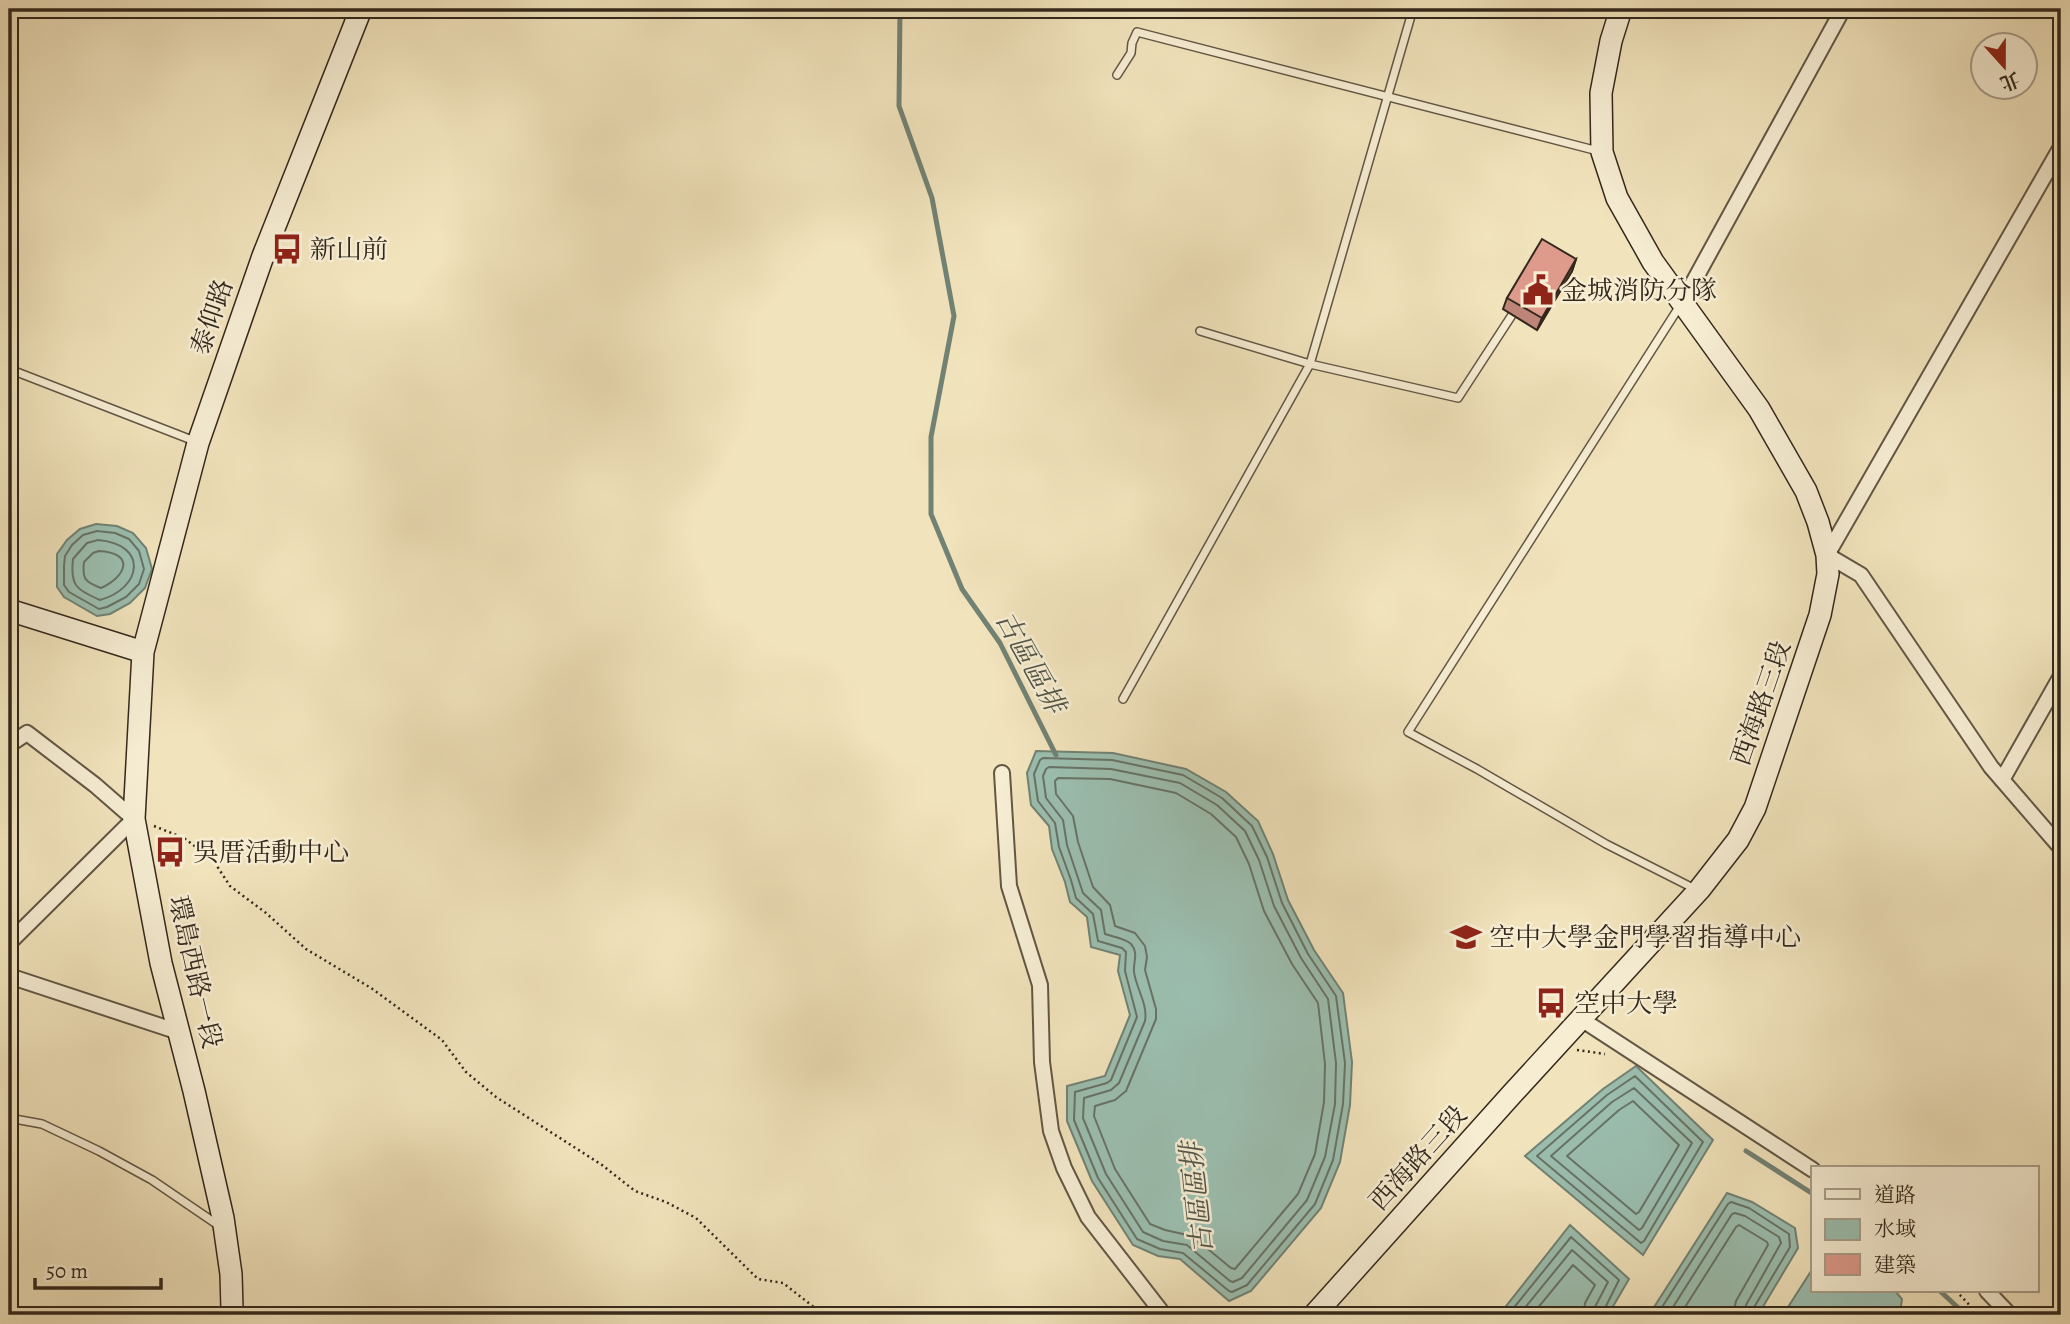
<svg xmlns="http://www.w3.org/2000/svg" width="2070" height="1324" font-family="Alegreya,'Noto Serif TC',serif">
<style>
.water{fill:#9bbeaf;stroke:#718274;stroke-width:2}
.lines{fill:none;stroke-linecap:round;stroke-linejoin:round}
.shore{stroke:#677366;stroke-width:2}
.stream{stroke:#718274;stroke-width:5}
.lane-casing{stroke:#625744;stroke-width:10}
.street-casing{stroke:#625744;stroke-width:18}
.secondary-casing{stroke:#33281c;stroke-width:24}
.path{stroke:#33281c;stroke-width:2.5;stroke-dasharray:2 3.5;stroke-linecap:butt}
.lane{stroke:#f6edd3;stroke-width:7}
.street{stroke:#f6edd3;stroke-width:14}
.secondary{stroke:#f6edd3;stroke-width:21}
.wall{fill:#bf8478;stroke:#33281c;stroke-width:2}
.shaded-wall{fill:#9b6c61;stroke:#33281c;stroke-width:2}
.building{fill:#de9a8b;stroke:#33281c;stroke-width:2}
.labels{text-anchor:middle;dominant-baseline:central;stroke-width:5;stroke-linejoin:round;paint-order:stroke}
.poi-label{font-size:26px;fill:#33281c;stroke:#f6edd3;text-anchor:start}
.street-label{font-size:26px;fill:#33281c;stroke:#f6edd3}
.water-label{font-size:28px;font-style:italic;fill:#525548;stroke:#f6edd3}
</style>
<rect width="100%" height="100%" fill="#f1e3bc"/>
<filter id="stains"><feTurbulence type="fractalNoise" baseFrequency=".00286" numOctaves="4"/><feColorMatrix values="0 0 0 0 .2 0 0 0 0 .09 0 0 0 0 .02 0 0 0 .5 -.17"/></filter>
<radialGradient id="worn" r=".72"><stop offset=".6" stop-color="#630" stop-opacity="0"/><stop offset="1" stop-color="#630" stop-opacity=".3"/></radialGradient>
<!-- water -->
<path class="water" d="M96,524L117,526L133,533L146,548L152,569L145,588L130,603L110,614L97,616L64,597L57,587V554L67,540L80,529Z
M1036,751L1113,753L1186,769L1226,792L1258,821L1273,854L1288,900L1314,950L1343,993L1352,1062L1350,1105L1340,1162L1321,1208L1251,1291L1229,1301L1180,1259L1158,1256L1133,1245L1092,1181L1067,1121V1086L1105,1076L1130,1015L1118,971L1120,955L1091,947L1087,917L1070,902L1065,882L1052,849L1049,826L1031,805L1027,773Z
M1636,1066L1713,1140L1643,1255L1525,1156L1603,1089Z
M1727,1193L1752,1202L1795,1228L1798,1248L1758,1315H1649Z
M1570,1225L1629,1279L1608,1315H1499Z
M1813,1268V1291H1895L1902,1299L1900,1313L1899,1315H1783Z"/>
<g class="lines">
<!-- shore -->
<path class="shore" d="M97,531L115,533L129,539L139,551L144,569L139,584L126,597L107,607L99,609L69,592L64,585V566L65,556L72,545L83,535Z
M98,540C148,544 143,588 100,600C76,589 70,586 73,559L87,543Z
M99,551C135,553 127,576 101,588C85,582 82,579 84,562L93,553Z
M1043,758L1112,760L1183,775L1222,798L1252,826L1267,857L1282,903L1308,954L1336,996L1345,1063L1343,1104L1333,1160L1315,1204L1247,1285L1232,1292L1229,1291L1183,1253L1160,1249L1137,1239L1098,1178L1074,1120L1075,1092L1107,1083L1111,1080L1137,1017L1125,971L1126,952L1122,948L1098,941L1093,914L1076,898L1071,880L1059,847L1055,823L1038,801L1034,774L1040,760Z
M1049,767L1111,769L1180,783L1217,805L1245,831L1259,860L1274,906L1301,958L1328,999L1336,1063L1335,1104L1325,1157L1307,1200L1242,1278L1233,1282L1230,1281L1187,1245L1163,1241L1143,1232L1106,1174L1083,1118L1084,1098L1111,1090L1119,1083L1145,1021C1148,1004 1136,988 1134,972C1133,962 1139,953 1131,944C1125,938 1113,937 1105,934L1101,910L1083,893L1067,845L1063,820L1046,798L1043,776L1046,769Z
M1058,778L1110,779L1176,793L1211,814L1236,837L1249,864L1264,911L1292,964L1318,1003L1325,1064L1324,1102L1315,1154L1298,1194L1235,1269L1231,1268L1192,1236L1165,1230L1150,1224L1115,1169L1094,1116L1095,1106L1115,1100L1126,1091L1156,1019V1009L1145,970L1147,957L1145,946L1135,933L1115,926L1110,905L1093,887L1078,842L1073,816L1056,794L1055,781Z
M1635,1076L1703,1142L1644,1241L1641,1243L1537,1156L1607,1095Z
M1634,1088L1692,1143L1642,1228L1639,1230L1551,1156L1612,1102Z
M1633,1101L1679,1145L1639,1212L1636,1214L1567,1156L1619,1110Z
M1508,1315L1571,1237L1619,1280L1604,1310L1603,1315
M1519,1315L1572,1250L1608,1282L1595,1307L1594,1315
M1532,1315L1573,1265L1595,1285L1585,1303L1584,1315
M1657,1315L1728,1204L1731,1202L1749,1208L1789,1234L1790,1247L1753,1309L1752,1315
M1668,1315L1732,1214L1735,1213L1745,1216L1779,1237L1781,1243L1746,1305L1744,1315
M1680,1315L1736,1227L1739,1225L1767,1242L1768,1245L1736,1301L1733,1315"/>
<!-- stream -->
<path class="stream" d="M900,9L899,106L932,198L954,316L931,437V514L962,589L1000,643L1056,755
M1746,1151L1813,1194
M1940,1291L1966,1315"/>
<!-- lane casing -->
<g class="lane-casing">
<path id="lane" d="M1117,75L1131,53L1132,43L1137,32L1598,151
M1681,304L1408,732L1477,769L1606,844L1695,889
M1200,331L1310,364L1458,398L1512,315
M9,369L197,442
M1123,699L1310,364L1413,9
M9,1118L42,1124L99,1151L152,1180L218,1225"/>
</g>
<!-- street casing -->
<g class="street-casing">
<path id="street" d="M2061,147L1827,555L1861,575L1991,767L2061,848
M1683,301L1843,9
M9,745L27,733L95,785L134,819L9,943
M1002,773L1009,886L1040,985L1042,1062L1051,1131L1064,1168L1088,1217L1164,1315
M2002,780L2061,676
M9,976L179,1032
M1581,1019L1813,1170
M1987,1291L2010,1315"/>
</g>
<!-- secondary casing -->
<g class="secondary-casing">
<path id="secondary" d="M9,610L143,652
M230,1315L232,1309L231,1274L223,1218L194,1091L161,963L134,819L143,652L198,443L263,256L361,9
M1314,1315L1512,1094L1699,890L1738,840L1755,808L1820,615L1828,574L1827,555L1818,522L1806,491L1759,409L1653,262L1617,198L1602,152L1601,93L1611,41L1621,9"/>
</g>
<!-- path -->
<path class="path" d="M154,826L184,838L213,860L230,886L266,913L306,949L371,988L442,1040L466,1072L496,1097L602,1165L635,1191L666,1202L696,1218L758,1279L783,1283L824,1315
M1577,1050L1605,1054
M1956,1291L1979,1315"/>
<!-- lane -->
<use href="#lane" class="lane"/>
<!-- street -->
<use href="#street" class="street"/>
<!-- secondary -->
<use href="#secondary" class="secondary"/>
</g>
<!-- wall -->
<path class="wall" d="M1576,259L1572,271L1537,330L1503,309L1507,298Z"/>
<!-- shaded-wall -->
<path class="shaded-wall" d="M1576,259L1572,271L1537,330L1542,318Z"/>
<!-- building -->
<path class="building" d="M1542,239L1576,259L1542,318L1507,298Z"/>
<!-- icons -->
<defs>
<g id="bus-bare" transform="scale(2.415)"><path d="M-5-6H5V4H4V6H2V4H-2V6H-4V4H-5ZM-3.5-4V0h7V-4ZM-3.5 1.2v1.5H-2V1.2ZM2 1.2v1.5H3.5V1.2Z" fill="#8f2418" stroke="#f6edd3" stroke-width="2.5" paint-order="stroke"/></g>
<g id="civic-bare" transform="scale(2.415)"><path d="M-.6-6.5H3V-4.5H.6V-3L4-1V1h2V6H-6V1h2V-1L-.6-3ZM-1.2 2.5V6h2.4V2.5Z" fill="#8f2418" stroke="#f6edd3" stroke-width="2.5" paint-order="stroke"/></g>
<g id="university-bare" transform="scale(2.415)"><path d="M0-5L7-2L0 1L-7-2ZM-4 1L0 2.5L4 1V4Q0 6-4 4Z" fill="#8f2418" stroke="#f6edd3" stroke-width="2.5" paint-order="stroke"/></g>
</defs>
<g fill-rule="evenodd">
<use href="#bus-bare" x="287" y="249"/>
<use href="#civic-bare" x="1538" y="290"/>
<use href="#bus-bare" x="170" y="852"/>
<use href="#university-bare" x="1466" y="937"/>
<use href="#bus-bare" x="1551" y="1003"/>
</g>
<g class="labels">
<!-- poi labels -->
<g class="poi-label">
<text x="310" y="249">新山前</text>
<text x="1561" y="290">金城消防分隊</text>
<text x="193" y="852">吳厝活動中心</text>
<text x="1489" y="937">空中大學金門學習指導中心</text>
<text x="1574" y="1003">空中大學</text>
</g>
<!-- street labels -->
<g class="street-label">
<text transform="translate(212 317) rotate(-71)">泰仰路</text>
<text transform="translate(1761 703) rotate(-71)">西海路三段</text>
<text transform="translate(195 972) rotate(77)">環島西路一段</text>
<text transform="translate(1418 1158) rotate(-48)">西海路三段</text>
</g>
<!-- water labels -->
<g class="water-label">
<text transform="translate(1030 662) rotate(61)">古區區排</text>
<text transform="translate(1197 1198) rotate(-96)">古區區排</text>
</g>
</g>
<!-- margin -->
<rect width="2070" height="1324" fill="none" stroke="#f1e3bc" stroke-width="35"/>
<rect x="10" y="10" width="2049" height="1303" fill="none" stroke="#33281c" stroke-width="3.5"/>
<rect x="18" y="18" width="2035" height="1289" fill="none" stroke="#33281c" stroke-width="2"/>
<!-- legend -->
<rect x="1811" y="1166" width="228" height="126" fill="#f6edd3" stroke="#a89e8a" stroke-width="2"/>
<rect x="1825" y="1189" width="35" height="10" fill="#f6edd3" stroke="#a89e8a" stroke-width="2"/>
<text x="1874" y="1202" font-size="21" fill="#33281c">道路</text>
<rect x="1825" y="1219" width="35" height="21" fill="#9bbeaf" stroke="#a89e8a" stroke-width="2"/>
<text x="1874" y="1236" font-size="21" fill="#33281c">水域</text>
<rect x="1825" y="1254" width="35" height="21" fill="#de9a8b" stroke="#a89e8a" stroke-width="2"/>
<text x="1874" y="1272" font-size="21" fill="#33281c">建築</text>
<!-- north arrow -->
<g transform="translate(2004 66) rotate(159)"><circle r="33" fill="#f6edd3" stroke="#a89e8a" stroke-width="2"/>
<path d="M0-5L12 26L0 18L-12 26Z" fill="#8f2418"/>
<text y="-10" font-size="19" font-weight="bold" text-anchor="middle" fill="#33281c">北</text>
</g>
<!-- scale -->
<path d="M35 1278v10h126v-10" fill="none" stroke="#33281c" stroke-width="3.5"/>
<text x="46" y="1278" font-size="21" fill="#33281c" stroke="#f6edd3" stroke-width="5" paint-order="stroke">50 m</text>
<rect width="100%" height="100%" filter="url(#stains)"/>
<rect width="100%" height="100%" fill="url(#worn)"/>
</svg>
